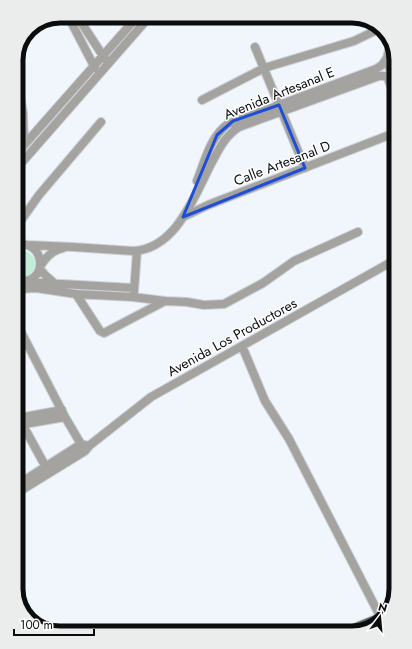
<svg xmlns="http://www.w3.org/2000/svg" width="412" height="649" font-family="Jost,sans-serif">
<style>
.green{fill:#c2edd7}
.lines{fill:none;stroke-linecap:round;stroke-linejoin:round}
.minor-casing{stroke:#cbd1d6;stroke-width:10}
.major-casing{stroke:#cbd1d6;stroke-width:12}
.minor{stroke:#a4a3a0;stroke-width:8}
.major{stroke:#62605a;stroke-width:10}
.marked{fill:none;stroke:#1d4ed8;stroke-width:3;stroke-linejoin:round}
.labels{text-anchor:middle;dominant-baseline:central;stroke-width:3;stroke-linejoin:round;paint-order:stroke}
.street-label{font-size:14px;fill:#0a0c0e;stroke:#fff}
.rim{fill:none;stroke:#0a0c0e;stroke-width:5}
</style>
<rect width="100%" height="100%" fill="#f0f6fc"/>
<!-- green -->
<path class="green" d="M18,251C38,247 43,278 18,277Z"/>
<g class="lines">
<!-- minor casing -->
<g class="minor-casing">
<path id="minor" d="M68,16L95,68
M77,16L105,59
M27,35L45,22
M255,47L305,168
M391,47C386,55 386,64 392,72
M16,73L23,113L24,145
M387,76L392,89
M202,100L264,68L354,41L381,28
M17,153L138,16
M17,168L150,16
M197,181C205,161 210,137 228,124L376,69L382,65L387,58
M183,217L208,205L392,134
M17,226L39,195L101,122
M18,245C46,240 49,285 18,281
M27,245L73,247L133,251C176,249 194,197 211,164C219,149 225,136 239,127L379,76H392
M41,265C46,257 52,250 63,248
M40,269L45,275L54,283
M25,282L134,288
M18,289L36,288L76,294L100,331L104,333L165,301
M134,292L137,251
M76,294L133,297L165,301L187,302L204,305L224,304L263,283L294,261L358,232
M18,326L65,417L85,451
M242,346L265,401L289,439L381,618
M19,418L48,471
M19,418L62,410
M19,425L65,417
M20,483L81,444L85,445
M20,491L85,451L90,445L151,397L393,261"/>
</g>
<!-- major casing -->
<g class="major-casing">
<path id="major" d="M354,629L386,616"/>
</g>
<!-- minor -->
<use href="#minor" class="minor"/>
<!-- major -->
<use href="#major" class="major"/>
</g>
<!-- marked area -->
<path class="marked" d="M279,105L305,168L183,217L217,135L233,121Z"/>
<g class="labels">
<!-- street labels -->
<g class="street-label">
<text transform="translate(279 93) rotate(-22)">Avenida Artesanal E</text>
<text transform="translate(282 163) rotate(-21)">Calle Artesanal D</text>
<text transform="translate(232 337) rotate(-29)">Avenida Los Productores</text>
</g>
</g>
<!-- crop -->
<path d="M0 0H412V649H0ZM60 23H352A37 37 0 0 1 389 60V589A37 37 0 0 1 352 626H60A37 37 0 0 1 23 589V60A37 37 0 0 1 60 23Z" fill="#ebecec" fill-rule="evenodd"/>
<path class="rim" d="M60 23H352A37 37 0 0 1 389 60V589A37 37 0 0 1 352 626H60A37 37 0 0 1 23 589V60A37 37 0 0 1 60 23Z"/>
<!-- north arrow -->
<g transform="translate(380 617) rotate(16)" stroke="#ffffff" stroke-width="3" paint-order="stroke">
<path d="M0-3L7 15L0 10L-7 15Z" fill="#0a0c0e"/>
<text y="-6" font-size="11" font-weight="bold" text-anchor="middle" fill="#0a0c0e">N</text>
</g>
<!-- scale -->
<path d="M14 629v6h80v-6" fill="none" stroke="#0a0c0e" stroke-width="2"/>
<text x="20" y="629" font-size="12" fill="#0a0c0e" stroke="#ffffff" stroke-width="3" paint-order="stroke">100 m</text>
</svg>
